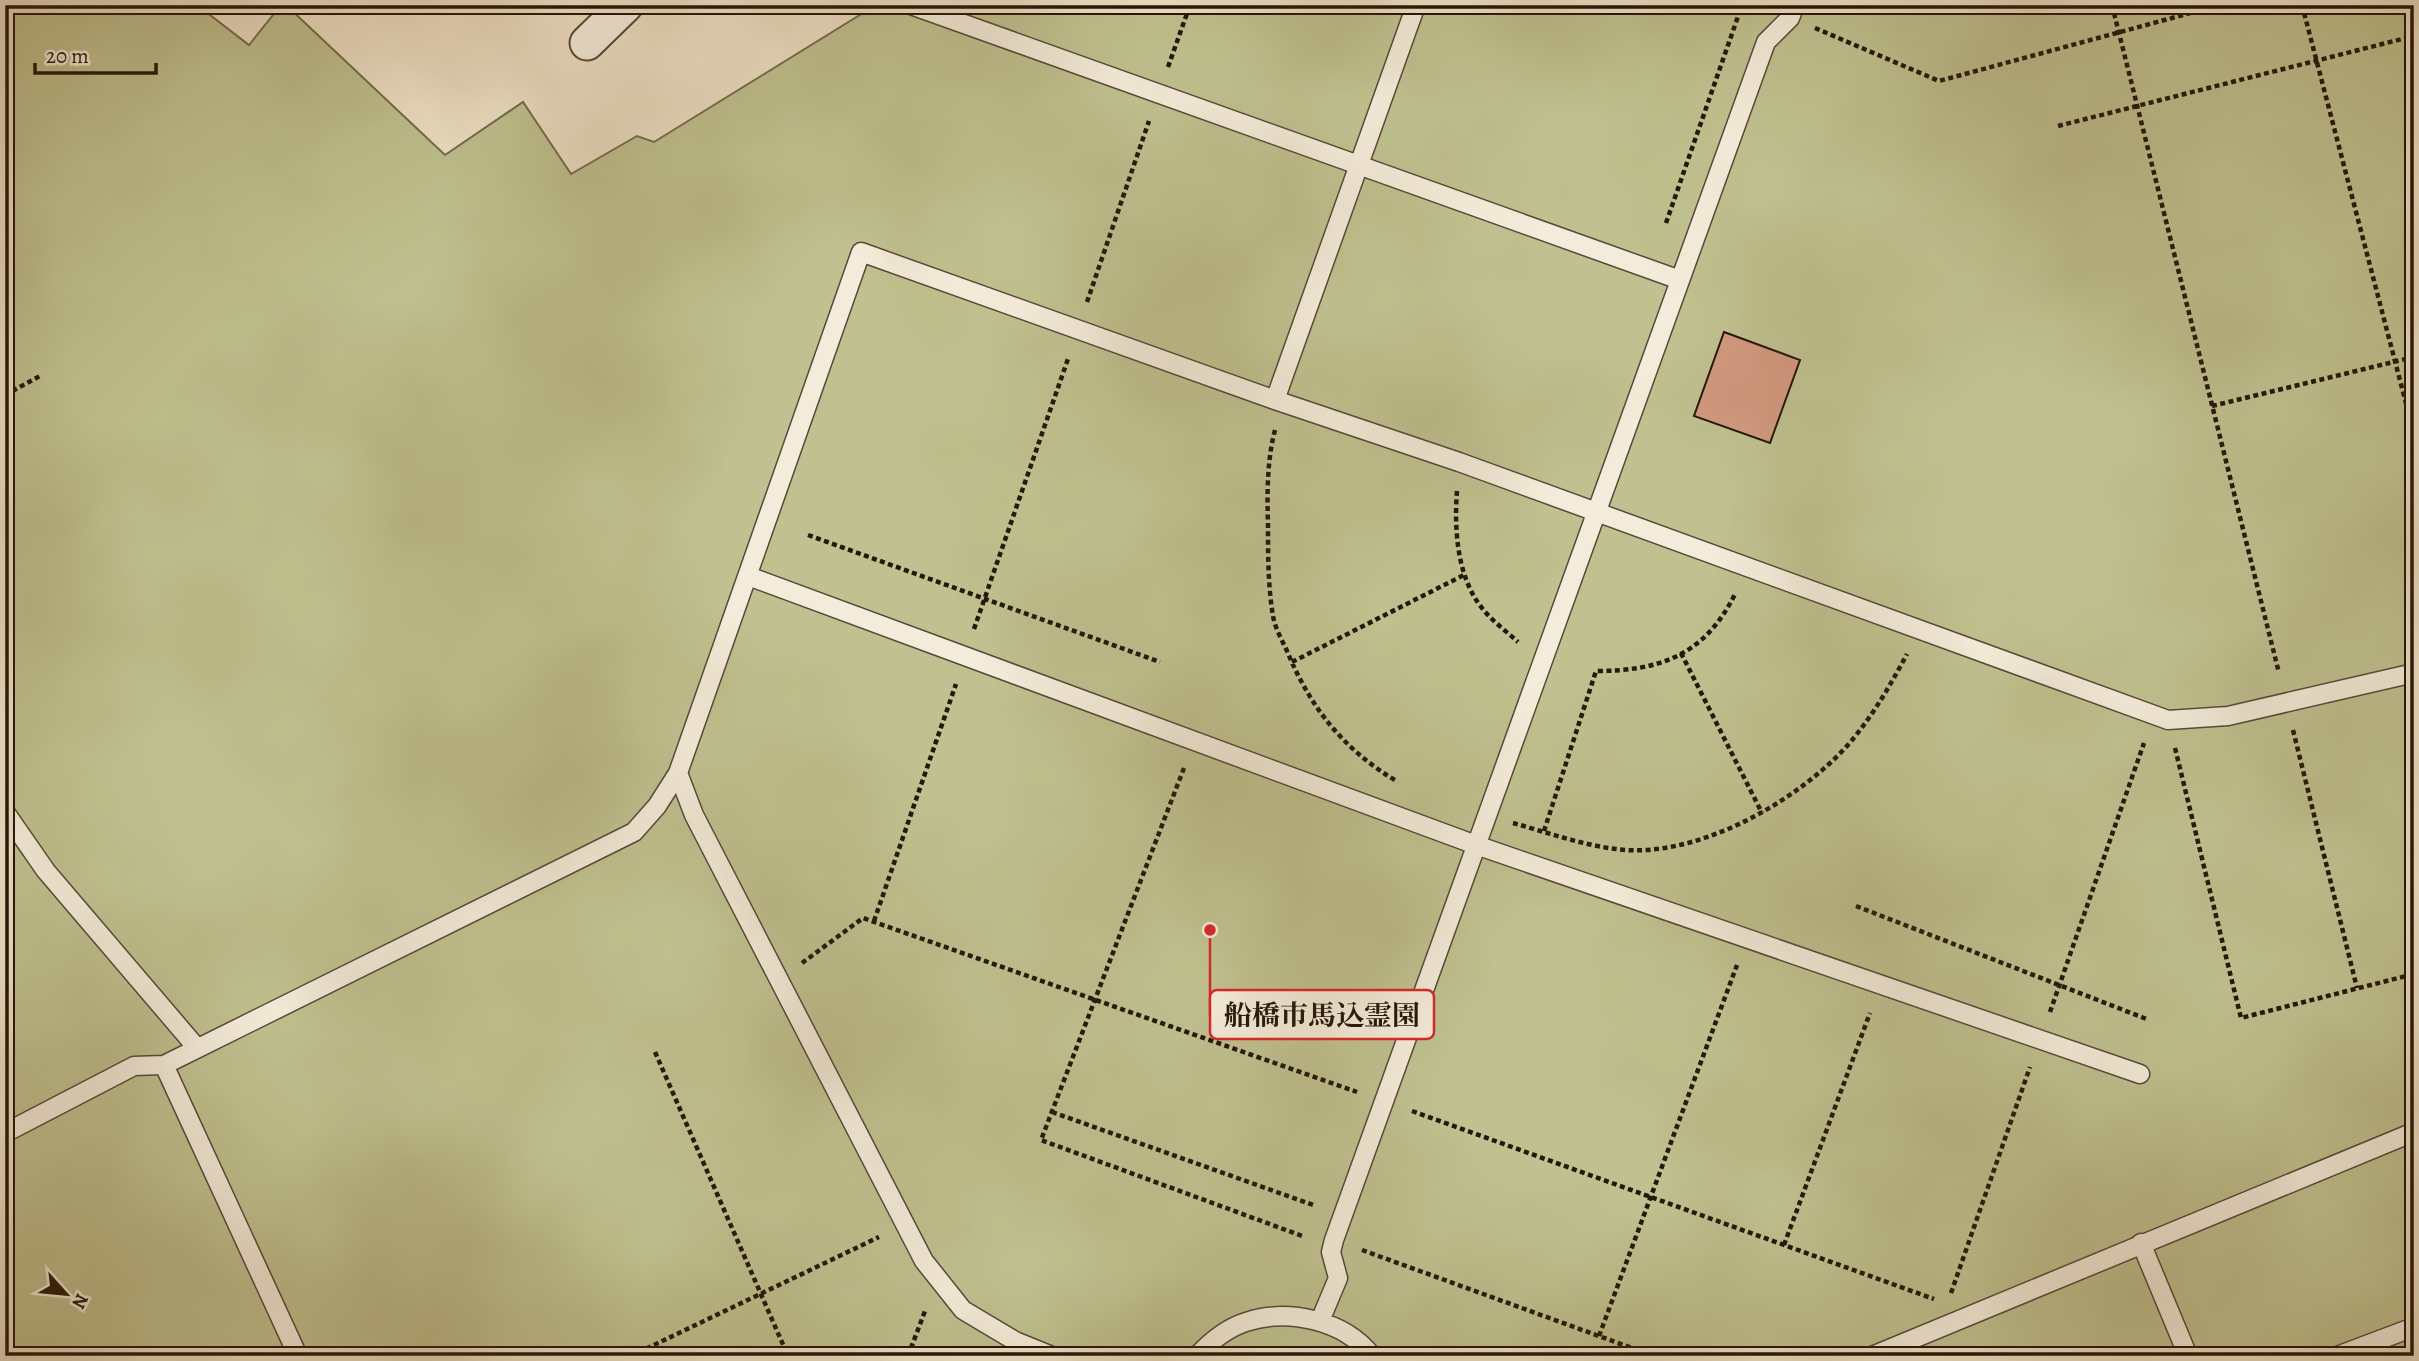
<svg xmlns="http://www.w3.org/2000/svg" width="2419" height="1361" font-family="Alegreya,'Noto Serif JP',serif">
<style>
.green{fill:#c0c190;stroke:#726c4c;stroke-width:2}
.building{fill:#d29980;stroke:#241609;stroke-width:2}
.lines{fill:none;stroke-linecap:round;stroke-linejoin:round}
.lane-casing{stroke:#564938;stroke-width:21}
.street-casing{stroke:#564938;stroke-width:37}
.path{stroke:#241609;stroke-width:4.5;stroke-dasharray:5 3.5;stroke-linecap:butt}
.lane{stroke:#f4ecda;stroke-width:18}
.street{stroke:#f4ecda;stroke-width:33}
.leader{fill:none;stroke:#d62828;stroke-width:2.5}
.callout-dot{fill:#d62828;stroke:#f4ecda;stroke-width:2.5}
.callout{fill:#f4ecda;stroke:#d62828;stroke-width:2.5}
.callout-label{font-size:28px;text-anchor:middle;font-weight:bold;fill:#241609}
</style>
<rect width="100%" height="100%" fill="#eee1c6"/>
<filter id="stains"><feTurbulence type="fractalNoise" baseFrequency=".00286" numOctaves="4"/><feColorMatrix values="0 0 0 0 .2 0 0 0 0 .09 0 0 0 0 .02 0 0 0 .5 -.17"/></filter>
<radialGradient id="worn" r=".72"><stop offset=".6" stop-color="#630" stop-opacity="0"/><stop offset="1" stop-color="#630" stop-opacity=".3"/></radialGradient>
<!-- green -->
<path class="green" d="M8,5H197L249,45L281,5H286L445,155L523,102L571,174L637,136L654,142L876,5H967L974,8L975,5H2414V1356H5V11Z"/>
<!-- building -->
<path class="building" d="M1724,332L1800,360L1770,443L1694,416Z"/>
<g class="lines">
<!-- lane casing -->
<g class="lane-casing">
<path id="lane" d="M911,5L1680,280
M1275,400L1416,5
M748,576L1476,845L2140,1074
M678,773L694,815L924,1261L963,1310L1015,1341L1052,1356
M5,812L46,871L197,1048
M164,1065L298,1356
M5,1133L134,1066L164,1065L634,832L657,806L678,773L861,252L1275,400L1459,462L2168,720L2228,716L2414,673
M2141,1243L2188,1356
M1320,1321L1338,1278L1331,1252L1334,1240L1766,42L1790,18L1795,5
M1197,1356C1210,1342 1227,1328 1246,1322C1288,1308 1344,1320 1372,1356
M1872,1356L2414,1132
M2337,1356L2414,1327"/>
</g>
<!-- street casing -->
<g class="street-casing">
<path id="street" d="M587,43L626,5"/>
</g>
<!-- path -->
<path class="path" d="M2112,5L2279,673
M2302,5L2414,434
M1815,28L1939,81L2220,5
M1168,67L1190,5
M2058,126L2414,36
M1666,223L1742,5
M1087,302L1149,121
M5,395L40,376
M2212,406L2414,357
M1275,430C1267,460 1267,494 1268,525C1268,555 1268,587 1273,616C1275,628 1282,640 1287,651C1311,709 1344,750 1398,782
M1457,491C1454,529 1457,577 1482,608C1492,621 1506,631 1518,642
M808,535L1160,662
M974,629L1069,356
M1681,653L1762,813
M1292,662L1464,575
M2293,730L2357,988
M2175,748L2241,1018L2414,974
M1184,768L1041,1140L1305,1237
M1513,823C1546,832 1582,845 1616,849C1697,860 1803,799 1853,739C1875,712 1891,684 1907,654
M1544,831L1596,671C1660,671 1705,655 1735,594
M1856,906L2149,1020
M874,921L956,684
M802,963L863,918L1357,1092
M2050,1012L2144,743
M655,1052L788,1356
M1412,1111L1934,1299
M1052,1112L1316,1206
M1784,1245L1870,1013
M1362,1250L1654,1356
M1951,1293L2030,1067
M1599,1336L1737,965
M631,1356L879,1237
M908,1356L925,1311"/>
<!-- lane -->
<use href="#lane" class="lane"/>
<!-- street -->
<use href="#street" class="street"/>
</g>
<!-- callouts -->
<path class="leader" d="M1210 930L1210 1015"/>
<circle class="callout-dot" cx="1210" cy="930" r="7"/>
<rect class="callout" x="1210" y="990" width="224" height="49" rx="7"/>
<g class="callout-label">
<text x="1322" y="1025">船橋市馬込霊園</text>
</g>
<!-- margin -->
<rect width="2419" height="1361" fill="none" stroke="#eee1c6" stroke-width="28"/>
<rect x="7" y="7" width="2405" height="1347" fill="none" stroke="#241609" stroke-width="3.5"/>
<rect x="14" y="14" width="2391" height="1333" fill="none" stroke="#241609" stroke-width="2"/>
<!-- north arrow -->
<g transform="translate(66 1294) rotate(117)" stroke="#f4ecda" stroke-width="5" paint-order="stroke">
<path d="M0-5L12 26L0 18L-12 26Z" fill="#241609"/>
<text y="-10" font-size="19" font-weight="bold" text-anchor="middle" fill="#241609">N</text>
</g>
<!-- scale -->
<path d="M35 63v10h121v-10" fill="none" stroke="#241609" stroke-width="3.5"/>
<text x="46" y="63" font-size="21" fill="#241609" stroke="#f4ecda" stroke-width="5" paint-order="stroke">20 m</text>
<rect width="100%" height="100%" filter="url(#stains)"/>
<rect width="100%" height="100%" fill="url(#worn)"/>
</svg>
